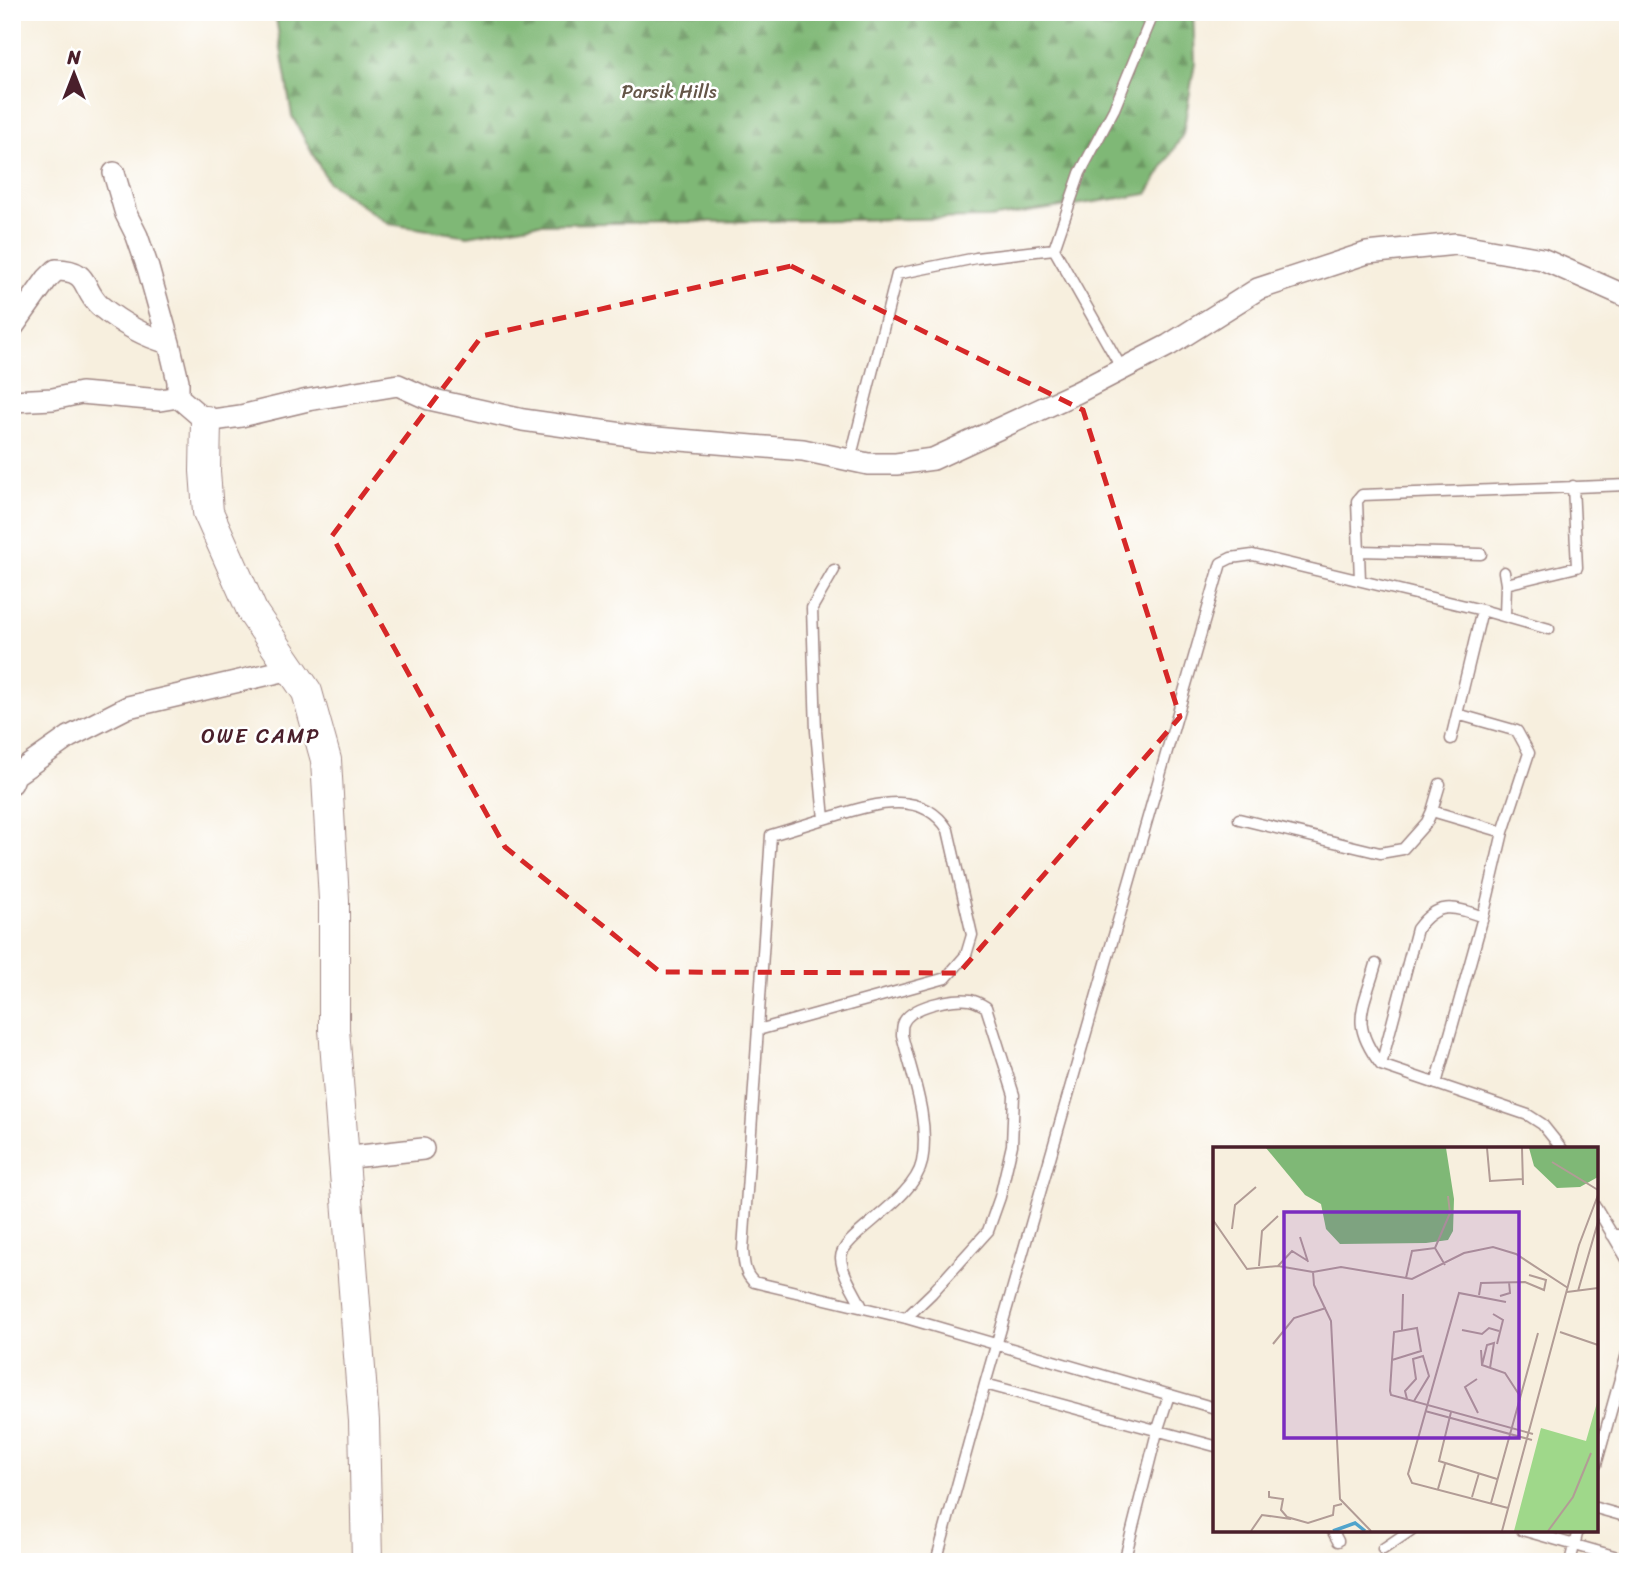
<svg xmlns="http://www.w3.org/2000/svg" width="1640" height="1574" font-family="Sriracha,sans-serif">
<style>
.forest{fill:url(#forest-firs);stroke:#646c50;stroke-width:2}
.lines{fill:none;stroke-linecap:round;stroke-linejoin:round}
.lane-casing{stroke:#a08784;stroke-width:13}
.street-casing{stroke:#a08784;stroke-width:24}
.secondary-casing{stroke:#a08784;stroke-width:32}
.lane{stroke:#fff;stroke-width:10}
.street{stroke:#fff;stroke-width:21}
.secondary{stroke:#fff;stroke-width:30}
.marked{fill:none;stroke:#d62828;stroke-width:5;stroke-dasharray:14 9;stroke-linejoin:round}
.labels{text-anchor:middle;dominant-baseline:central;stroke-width:5;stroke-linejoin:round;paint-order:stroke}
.park-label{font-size:19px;fill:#645648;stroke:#fff}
.neighbourhood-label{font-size:21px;letter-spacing:2px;fill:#4a1f2b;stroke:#fff}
.inset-river{fill:none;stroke:#51a4cc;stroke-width:3.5}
.inset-road{fill:none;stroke:#b29c96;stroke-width:2}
.view{fill:#7b2cbf;fill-opacity:0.15;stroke:#7b2cbf;stroke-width:3.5}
.inset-edge{fill:none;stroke:#4a1f2b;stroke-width:3.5}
</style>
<defs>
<pattern id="forest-firs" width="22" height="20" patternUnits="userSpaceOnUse" patternTransform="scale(1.75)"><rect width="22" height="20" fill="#7fb876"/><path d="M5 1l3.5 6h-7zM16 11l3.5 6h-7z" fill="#6a9561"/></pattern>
</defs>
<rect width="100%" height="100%" fill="#fff"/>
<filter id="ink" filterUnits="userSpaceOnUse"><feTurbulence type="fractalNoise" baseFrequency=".0143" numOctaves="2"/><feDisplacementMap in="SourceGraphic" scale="14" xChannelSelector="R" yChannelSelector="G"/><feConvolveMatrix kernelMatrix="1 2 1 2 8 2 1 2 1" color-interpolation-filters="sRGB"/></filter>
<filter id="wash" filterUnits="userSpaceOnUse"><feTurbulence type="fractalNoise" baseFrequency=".00686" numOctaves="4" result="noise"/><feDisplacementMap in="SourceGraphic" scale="28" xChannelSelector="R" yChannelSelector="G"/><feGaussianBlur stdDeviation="1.57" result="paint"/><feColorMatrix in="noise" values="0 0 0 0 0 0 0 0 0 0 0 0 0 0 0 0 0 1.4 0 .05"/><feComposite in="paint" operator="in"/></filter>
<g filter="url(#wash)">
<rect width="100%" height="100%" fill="#f7efde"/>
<!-- forest -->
<path class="forest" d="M275,12H1193L1195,62L1183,134L1147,194L989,218L535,224L468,236L389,224L328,182L292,116Z"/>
</g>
<g filter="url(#ink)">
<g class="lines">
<!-- lane casing -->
<g class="lane-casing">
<path id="lane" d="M1054,249L1080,173L1114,109L1154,12
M850,460L897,274L976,258L1054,249L1122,369
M1359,551L1481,554
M1504,572L1506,584L1505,616
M1360,580L1357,501L1362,495L1628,485
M1506,584L1577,567L1573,486
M1457,714L1517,731L1529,753L1503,832L1483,917
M1451,739L1482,610
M1432,811L1440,784
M824,819L816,731L812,608L834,570
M1239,819L1380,853L1403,849L1427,822L1432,811L1503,832
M1376,964C1363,1010 1349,1023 1381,1065L1528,1115L1542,1124L1562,1149
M758,1030L946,978L966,955L972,935L948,830C922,788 872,805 834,816C813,822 792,829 771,835L743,1250C744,1262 744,1274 754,1282L906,1318L1215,1408
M1381,1065L1417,929C1437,901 1453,906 1483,917L1436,1084
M1596,1207L1628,1261
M1612,1235H1628
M862,1307C855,1292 842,1274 841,1258C840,1236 914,1201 922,1162C930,1119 912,1076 902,1035C902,1033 902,1025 903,1024C909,1006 954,997 970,1000C976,1001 981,1004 986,1007L1014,1095L1012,1145L1000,1197L988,1231L932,1293L906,1318
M985,1384L1215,1446
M1596,1465L1628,1350
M1596,1508L1628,1517
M1332,1530L1338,1541
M1522,1530L1628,1560
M1383,1549L1411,1530
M936,1562L985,1384L1221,563L1231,558L1253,555L1482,610L1549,629
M1124,1562L1157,1432L1169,1395
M1570,1562L1578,1530"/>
</g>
<!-- street casing -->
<g class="street-casing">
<path id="street" d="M114,173L126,214L137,236L148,268L169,343L178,381V397
M12,328L47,279L56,270C91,270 81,289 100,306C121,323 143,336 169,343
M12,401L53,399L81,393L160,400L178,397L206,421L241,416L308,400L398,385L429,399L523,420L644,437L803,450L868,464H896L933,459L1078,392L1169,345L1258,289L1367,253L1456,244L1542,259L1628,297
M12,783L15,775L69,737L128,707L291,669
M343,1158L423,1149"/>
</g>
<!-- secondary casing -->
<g class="secondary-casing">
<path id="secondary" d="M206,421L205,471L208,512L253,613L307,692L326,760L334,900V1029L364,1421L367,1562"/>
</g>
<!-- lane -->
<use href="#lane" class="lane"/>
<!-- street -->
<use href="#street" class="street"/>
<!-- secondary -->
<use href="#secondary" class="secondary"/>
</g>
</g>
<!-- marked area -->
<path class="marked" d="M791,266L1083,410L1180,717L959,973L660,972L505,847L332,536L482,336Z"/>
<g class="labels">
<!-- park labels -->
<g class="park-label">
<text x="669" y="91">Parsik Hills</text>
</g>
<!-- neighbourhood labels -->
<g class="neighbourhood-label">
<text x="261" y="736">OWE CAMP</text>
</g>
</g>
<!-- overview -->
<g transform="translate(1213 1147)">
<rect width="385" height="385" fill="#f7efde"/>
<path d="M53,1H233L241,52L240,84L235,93L213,96L127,97L113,82L108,57L92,48ZM316,1H385V30L367,40L344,41L321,19Z" fill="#7fb876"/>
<path d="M385,252V384H301L328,281L373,294Z" fill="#9fd88a"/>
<path class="inset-river" d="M120,384L142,376L152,384"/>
<path class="inset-road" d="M274,1L277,34L310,32M309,1L310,38M339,15L385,43M0,73L34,122L65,119L100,125L128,120L199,132L251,106L280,100L303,107L355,141M19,82L22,58L43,40M87,90L95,115M222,101L237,66L235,49M46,119L49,84L65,69M65,119L79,104L95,114M100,125L101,138L118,174L127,352L158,384M193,131L199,104L222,101L232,118M365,144L385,75M354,145L385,141M266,148L268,136L312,135L331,143L333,133L316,128M287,149L297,146L296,135M293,155L246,146L195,327L199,336L295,361M280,167L290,173L284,197M189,183L190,147M249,183L269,187L276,181L286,184M347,185L385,198M60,197L81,171L113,161M268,203L269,218L292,226L307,249M179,213L208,204L204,181L181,185L179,213L177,244L178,248L320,287M269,218L274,198L281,196L277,221M264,232L252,240L265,266M194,252L192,244L203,232L200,212L210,209L216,229L201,254M212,264L319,293M238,265L226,314L284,332M225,342L232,317M56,344V350L70,352L68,363L74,370L95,376L120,368L121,359L129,357M259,350L266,326M278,356L325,186M38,384L49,368L78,372M289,384L366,98L385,48M335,384L360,350L378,306"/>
<path class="view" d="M71,65H306V291H71Z"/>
<rect width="385" height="385" class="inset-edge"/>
</g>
<!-- margin -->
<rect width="1640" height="1574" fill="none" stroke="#fff" stroke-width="42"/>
<!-- north arrow -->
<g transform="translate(74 74)" stroke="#ffffff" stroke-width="5" paint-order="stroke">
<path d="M0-5L12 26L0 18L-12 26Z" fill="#4a1f2b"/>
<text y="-10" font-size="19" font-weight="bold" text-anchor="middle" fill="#4a1f2b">N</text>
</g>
</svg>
